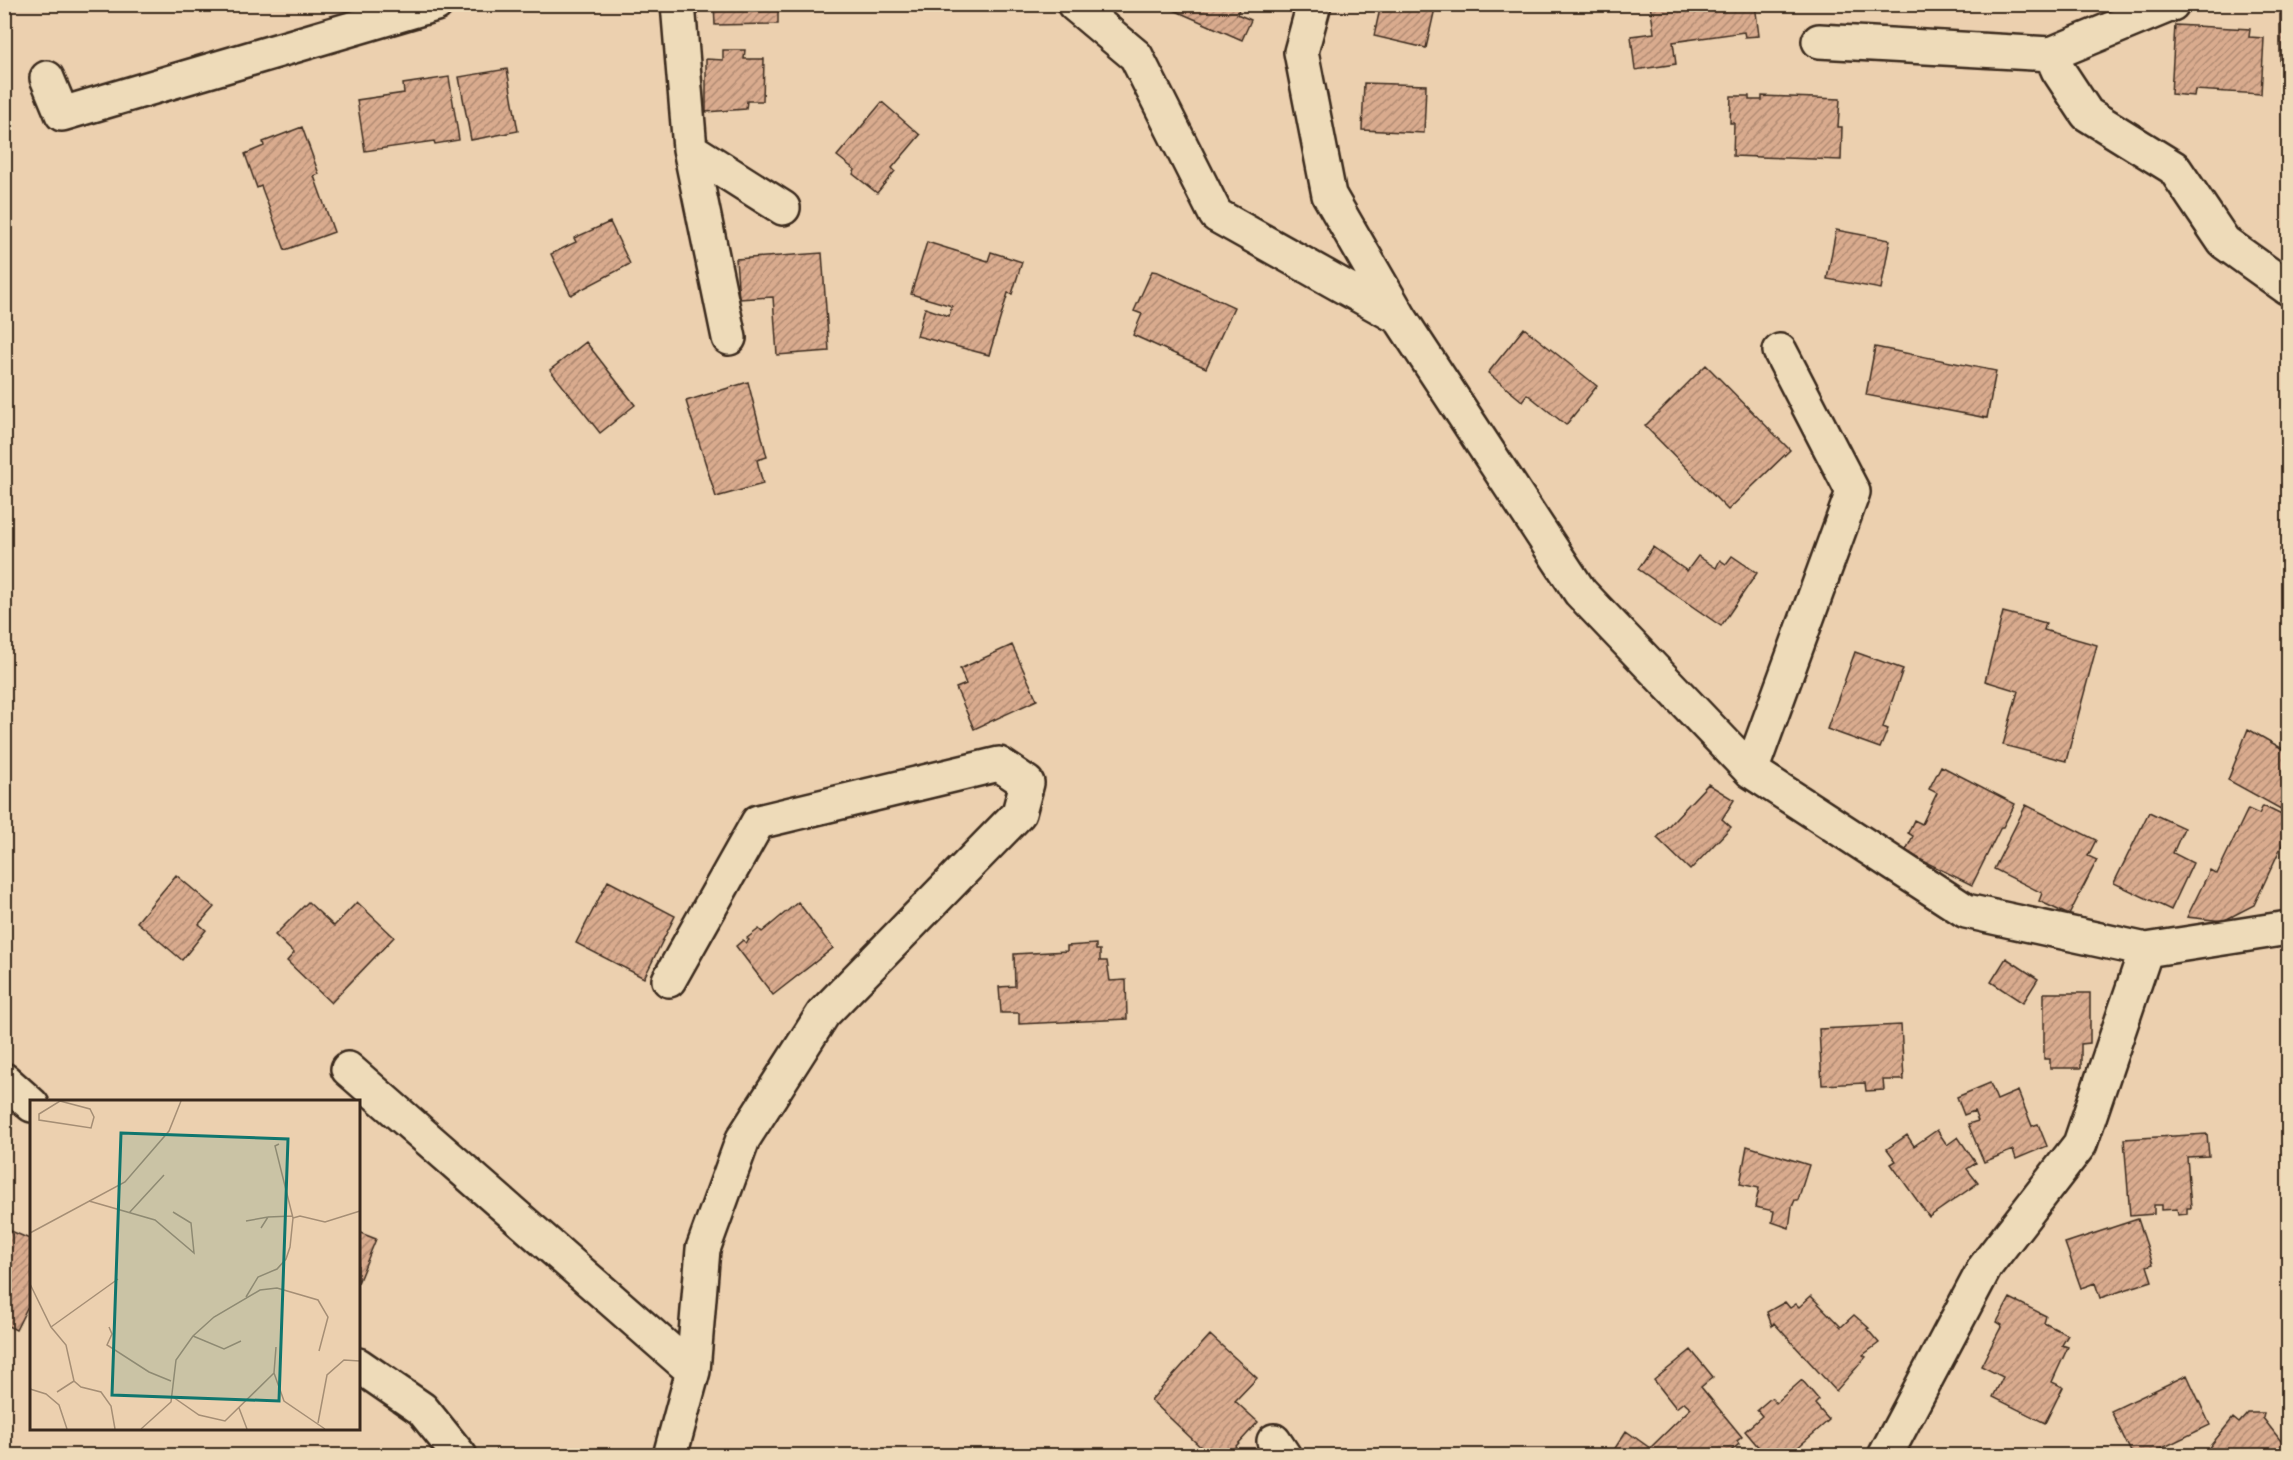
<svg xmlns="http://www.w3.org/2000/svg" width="2293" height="1460" font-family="'Architects Daughter',sans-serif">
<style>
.building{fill:url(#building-hatch);stroke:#3b2a1e;stroke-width:1.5}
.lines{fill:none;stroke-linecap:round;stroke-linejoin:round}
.minor-casing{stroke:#3b2a1e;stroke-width:38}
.minor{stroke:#eedbb9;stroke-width:33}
.inset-road{fill:none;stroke:#a58e75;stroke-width:1.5}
.view{fill:#0f766e;fill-opacity:0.15;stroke:#0f766e;stroke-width:3}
.inset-edge{fill:none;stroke:#3b2a1e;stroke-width:3}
</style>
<defs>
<pattern id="building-hatch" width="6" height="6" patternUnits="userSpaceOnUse" patternTransform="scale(1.5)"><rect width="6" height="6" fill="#d9ab8e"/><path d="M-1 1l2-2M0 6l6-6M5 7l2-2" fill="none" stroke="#b18b73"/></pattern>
</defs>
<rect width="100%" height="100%" fill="#ecd0af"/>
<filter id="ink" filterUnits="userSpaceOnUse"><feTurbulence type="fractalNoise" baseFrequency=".0167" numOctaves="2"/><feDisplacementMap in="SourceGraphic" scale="12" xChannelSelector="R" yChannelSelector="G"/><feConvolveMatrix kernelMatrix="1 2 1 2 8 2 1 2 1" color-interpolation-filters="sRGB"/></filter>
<g filter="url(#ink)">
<!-- building -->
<path class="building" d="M714,4H778V24L715,25Z
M1160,4H1241L1237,14L1251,20L1242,40Z
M1381,4H1436L1426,48L1374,36Z
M1650,4H1755L1759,36L1745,37L1744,32L1673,42L1676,64L1635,70L1631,36L1654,33Z
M2280,14H2288V63H2280Z
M2175,25L2250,29L2249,37L2264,38L2261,94L2195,90L2194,96L2171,94Z
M723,50H745L744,59H764L763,101H747L746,109L706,112V59L723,60Z
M507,69L518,131L471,140L459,77Z
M449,77L459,140L435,144L434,141L365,151L357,100L404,93L403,84Z
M1364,83L1426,85L1424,133L1362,130Z
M1731,96H1749V100H1762V96L1840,99L1838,127H1842L1841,160L1733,156L1734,123H1730Z
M882,102L920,135L892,168L895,171L877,193L853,174L855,170L837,156Z
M302,127L319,174L314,176L334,232L285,250L261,186L257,188L245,154L264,146L263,142Z
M610,222L630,264L571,295L551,254L576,242L574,238Z
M1836,230L1890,240L1881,289L1827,279Z
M927,242L988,261L991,252L1022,262L1012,294L1008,293L989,355L917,336L925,308L949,316L952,306L911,294Z
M822,253L829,351L777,355L773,297L739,299L736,259Z
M1152,271L1158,272L1234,307L1206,368L1133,335L1142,314L1134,311Z
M1524,328L1597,386L1566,425L1527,394L1522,401L1488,373Z
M586,342L635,405L600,433L550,370Z
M1875,347L1996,371L1987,418L1866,395Z
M1706,365L1790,450L1728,510L1645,426Z
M748,382L767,457L757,460L763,484L716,497L686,401Z
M1653,547L1687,571L1698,556L1716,568L1720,560L1726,564L1732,556L1757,573L1721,626L1638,569Z
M2280,549H2288V583H2283Z
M2003,612L2046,623L2044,630L2097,645L2066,761L2003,745L2018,691L1985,681Z
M1012,645L1037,700L974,729L956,688L966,684L960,669Z
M1855,652L1903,669L1883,727L1888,729L1880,748L1827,729Z
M2248,729L2288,752V813L2228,780Z
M1941,766L2015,804L2003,827H2001L1972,885L1905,852L1913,836L1908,833L1914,820L1922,824L1937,793L1929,789Z
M1708,784L1734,800L1722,819L1731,827L1690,870L1657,838Z
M2026,805L2096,840L2088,856L2097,860L2069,915L2039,901L2042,893L1994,869Z
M2263,806L2288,818V832L2254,905L2223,921L2187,917L2210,870L2217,874L2248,809L2259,814Z
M2149,812L2184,828L2173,853L2193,863L2171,910L2114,883Z
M176,875L214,907L199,924L206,930L182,960L137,922Z
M608,881L675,916L644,978L576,943Z
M308,902L334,926L357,902L394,937L331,1003L287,961L294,953L275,935Z
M798,902L833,948L773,995L736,946L743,940L746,943L749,940L747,938L759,929L762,932Z
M1096,944V950H1100V961H1107L1110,981L1126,980L1127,1019L1019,1024V1013H1001L999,987L1015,986L1014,954L1067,951V946Z
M2006,958L2038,979L2023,1003L1991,982Z
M2044,993H2090V1043L2081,1044V1068H2050V1059H2044Z
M1901,1025L1904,1080H1883L1884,1090L1866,1091L1865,1083L1822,1085L1819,1029Z
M1990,1083L1997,1100L2018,1091L2032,1126L2038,1124L2047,1146L2016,1159L2013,1150L1984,1162L1968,1124L1978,1121L1974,1111L1964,1115L1957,1097Z
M1937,1130L1947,1145L1958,1137L1976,1163L1967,1169L1978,1183L1929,1217L1891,1164L1896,1161L1887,1149L1907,1135L1914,1146Z
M2207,1134L2209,1156L2187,1157L2191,1208H2187V1214L2178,1215L2177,1209L2162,1210V1205H2154V1214L2130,1216L2124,1139Z
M1747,1146L1809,1165L1798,1200H1795L1792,1207L1789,1228L1772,1222L1774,1211L1755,1207L1759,1188L1740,1184Z
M2138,1219L2153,1264L2147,1266L2152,1281L2100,1298L2095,1283L2081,1288L2065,1243Z
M11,1231L32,1240V1310L27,1308L16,1330L4,1324V1238H7Z
M358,1232L376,1239L358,1283Z
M1811,1296L1841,1327L1854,1315L1869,1328L1867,1329L1879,1343L1863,1355L1866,1357L1836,1391L1774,1323L1772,1326L1767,1312L1785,1302L1790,1308L1796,1304L1799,1307Z
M2010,1298L2046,1316L2044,1323L2068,1335L2062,1345L2068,1347L2052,1382L2063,1387L2045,1423L1993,1397L2003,1377L1981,1366L2002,1325L1997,1322Z
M1210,1335L1257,1378L1235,1401L1258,1422L1227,1456H1210L1151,1400Z
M1691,1350L1713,1377L1701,1387L1742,1437L1737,1441L1739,1444L1725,1456H1685L1682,1451L1677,1456H1610L1626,1431L1650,1448L1691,1408L1684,1402L1676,1408L1654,1380Z
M2187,1375L2210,1425L2146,1456H2133L2111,1411Z
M1802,1380L1819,1400L1815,1404L1829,1420L1788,1456H1766L1745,1431L1762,1416L1757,1410L1771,1398L1776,1403Z
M2248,1413H2264L2263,1418L2288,1450L2287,1456H2213L2207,1450L2233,1418L2239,1423Z"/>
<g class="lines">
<!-- minor casing -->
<g class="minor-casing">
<path id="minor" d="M678,4L690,149L783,208
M1074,4L1136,56L1216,215L1398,317
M1314,4L1301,52L1329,195L1400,318L1580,592L1751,771L1966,911L2146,950L2288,928
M1819,41L2051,54L2172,4
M2051,54L2058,70L2087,114L2174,168L2224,242L2288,288
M47,78L62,114L436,4
M690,149L729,338
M1751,771L1853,492L1780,351
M669,980L758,822L999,764L1027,783L1019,813L823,1014L743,1139L703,1249L693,1371L670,1456
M348,1069L693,1371
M4,1080L32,1105
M358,1365L422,1409L460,1456
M1274,1441L1284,1456
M1885,1456L1985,1267L2080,1144L2146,950"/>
</g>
<!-- minor -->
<use href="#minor" class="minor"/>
</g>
</g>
<!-- overview -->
<g transform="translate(30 1100)">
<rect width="330" height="330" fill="#ecd0af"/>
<path class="inset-road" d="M30,1L60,9L64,17L61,28L9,20V14ZM59,101L125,120L164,153L161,123L143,112M99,113L134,75M263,118L270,116L295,122L330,111M216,121L238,117M231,128L238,117L263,116M0,133L95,82L139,31L151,1M0,184L21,227L36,245L44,281L51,287L71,292L81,306L85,329M216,197L228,177L247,169L256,159L260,147L263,118L245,46L249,44M21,227L88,179M79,227L82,234L77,245L119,272L141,281M163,236L194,249L211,241M246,247L244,273L254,301L295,329M0,289L16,294L29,305L37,329M27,292L44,281M143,297L169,315L195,321L244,273M209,308L217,329M288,323L297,275L314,260L330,261M111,329L141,302L146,260L163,236L184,217L230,190L247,188L288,200L298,217L289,251"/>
<path class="view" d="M91,33L258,39L249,301L82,295Z"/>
<rect width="330" height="330" class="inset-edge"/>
</g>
<!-- margin -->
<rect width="2293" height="1460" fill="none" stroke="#eedbb9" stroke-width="24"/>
<rect x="12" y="12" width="2269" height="1436" fill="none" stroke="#3b2a1e" stroke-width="2" filter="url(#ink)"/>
</svg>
